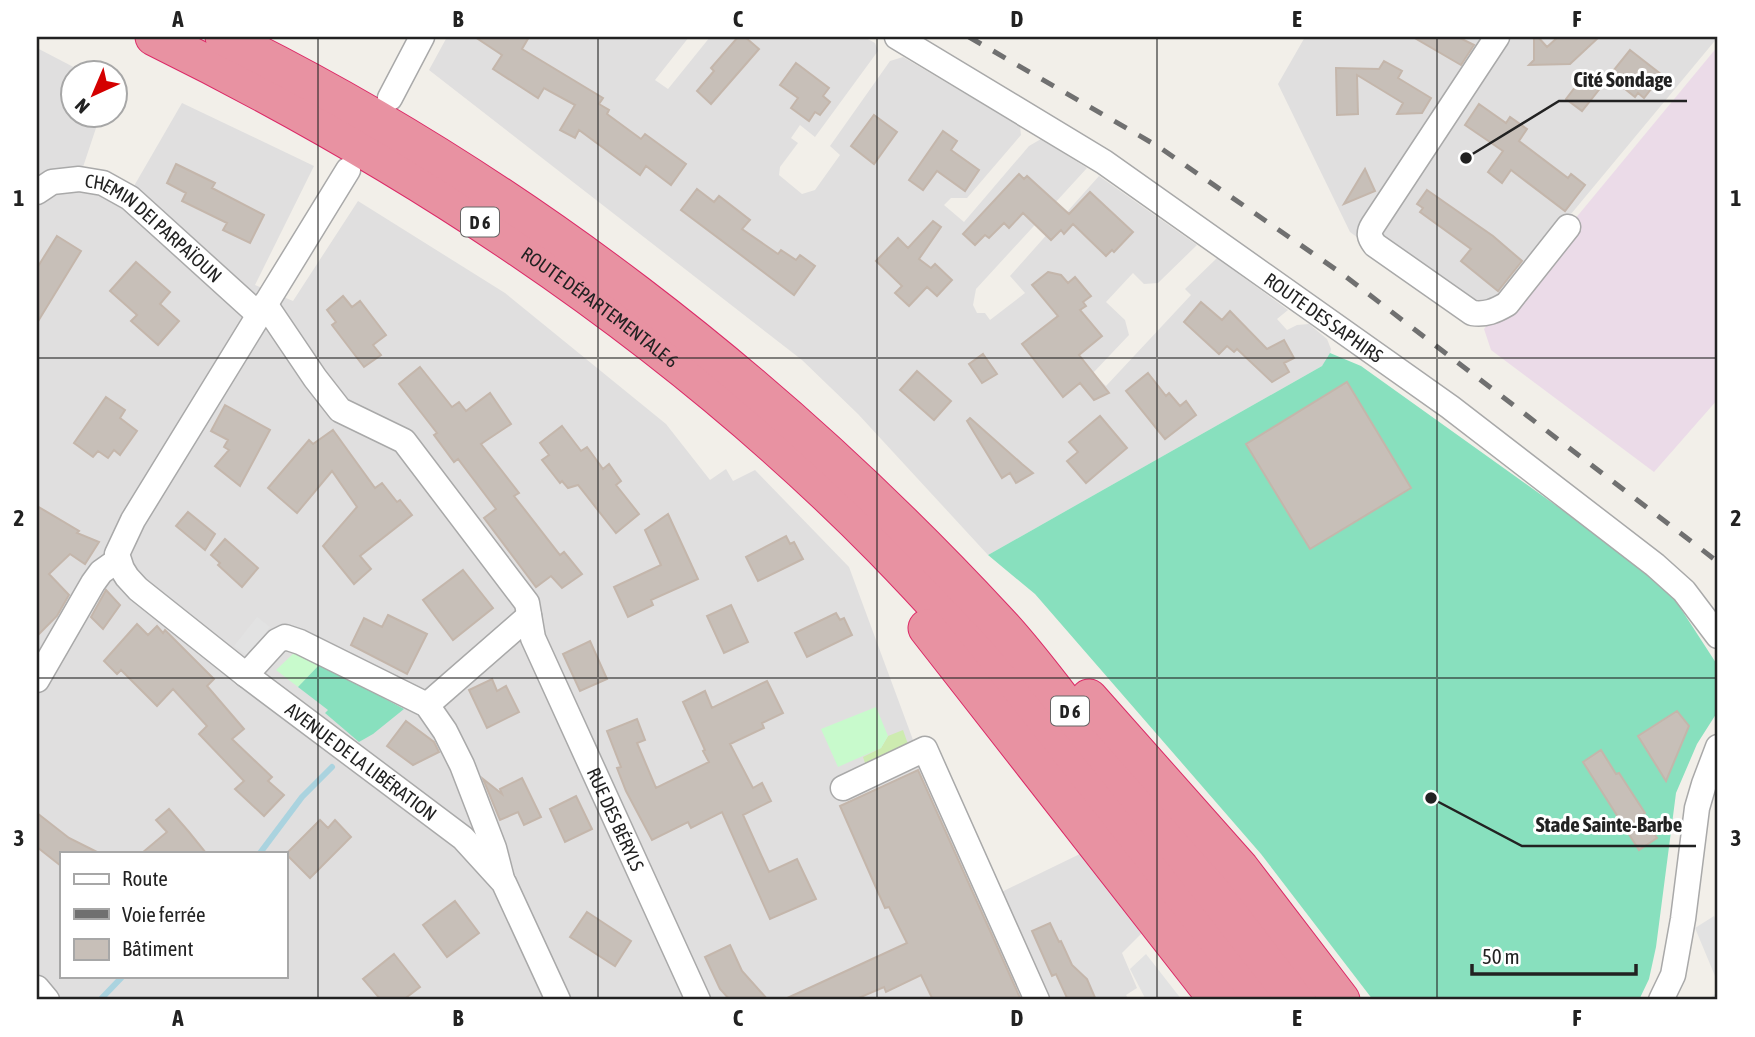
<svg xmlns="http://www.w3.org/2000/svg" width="1755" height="1037" font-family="'Asap Condensed',sans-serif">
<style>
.residential{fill:#e0dfdf;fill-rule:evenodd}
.industrial{fill:#ebdbe8}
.grass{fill:#cdebb0}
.park{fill:#c8facc}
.pitch{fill:#88e0be}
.parking{fill:#e2e2e2}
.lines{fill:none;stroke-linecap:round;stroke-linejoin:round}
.stream{stroke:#aad3df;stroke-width:6}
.building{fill:#c7bfb8;stroke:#c4b6ab;stroke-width:2}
.minor-casing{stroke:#a9a9a9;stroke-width:27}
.highway-casing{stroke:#dc2a67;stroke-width:39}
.minor{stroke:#fff;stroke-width:24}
.highway{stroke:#e892a2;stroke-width:37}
.rail{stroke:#707070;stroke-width:5;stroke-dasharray:14 14;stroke-linecap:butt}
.grid{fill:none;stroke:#222;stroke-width:2;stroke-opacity:0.55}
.labels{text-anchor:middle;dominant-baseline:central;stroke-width:6;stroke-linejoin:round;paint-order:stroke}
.shield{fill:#fff;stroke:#646464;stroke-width:2}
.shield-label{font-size:18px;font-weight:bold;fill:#222}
.street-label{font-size:19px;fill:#222;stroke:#fff}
.leader{fill:none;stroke:#222;stroke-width:2.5}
.callout-dot{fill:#222;stroke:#fff;stroke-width:2.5}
.callout-label{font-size:21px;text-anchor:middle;font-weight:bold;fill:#222;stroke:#fff;stroke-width:6;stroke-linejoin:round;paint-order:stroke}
.neatline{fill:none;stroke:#222;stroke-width:2.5}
.grid-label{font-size:23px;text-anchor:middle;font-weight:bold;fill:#222}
</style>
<rect width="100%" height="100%" fill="#f2efe9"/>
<!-- residential -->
<path class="residential" d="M447,37H689L655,80L668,89L710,37H864L875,43L878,51L815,137L800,125L791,138L798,143L780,167L779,175L802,194L815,190L840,155L830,146L890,61L903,57L1020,126L1021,135L967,198H951L944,205L964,222L1029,146L1041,139L1087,168L976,289L973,305L977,313H985L990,320L1025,293L1010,276L1099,176L1197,245L1158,283L1144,284L1133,273L1106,302L1125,320L1129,335L1093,373L1106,386L1191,295L1185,289L1217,258L1288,310L1277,319L1287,330L1297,325L1309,324L1327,339L1331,349L1329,358L1322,366L988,555L858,414L802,360L429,70Z
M1305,37H1718L1478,326L1350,232L1278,84Z
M37,48L85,73L74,74V116H100L83,167L134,186L182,103L314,166L255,285L293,301L358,201L505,293L666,424L710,480L726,469L733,481L755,470L849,567L916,748L989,898L1082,853L1145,930L1122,953L1137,988L1126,995L1129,1000H37ZM61,853H285V976H61Z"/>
<!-- industrial -->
<path class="industrial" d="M1718,46V399L1654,472L1491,350L1484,329Z"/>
<!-- grass -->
<path class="grass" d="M903,730L909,747L866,766L863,757L881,748L888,736Z"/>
<!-- park -->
<path class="park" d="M295,652L320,664L298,687L276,670Z
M876,707L888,736L881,748L838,767L821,729Z"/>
<!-- pitch -->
<path class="pitch" d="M1330,353L1361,366L1649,572L1672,595L1718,666V711L1697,744L1676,793L1656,947L1649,979L1639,1000H1373L1261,854L1035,594L988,555L1322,366Z
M320,664L404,709L373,734L359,742L325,713L328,710L298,687Z"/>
<!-- parking -->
<path class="parking" d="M257,617L270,627L248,656L234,646Z
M1714,916L1718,926V1000H1708L1716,993L1715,976L1695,928Z
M1146,954L1182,1000H1146L1130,969Z"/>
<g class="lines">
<!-- stream -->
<path class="stream" d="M260,853L302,797L332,767
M100,1000L123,976"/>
</g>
<!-- building -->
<path class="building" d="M475,37H529L522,49L603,98L599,104L609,110L607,114L641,139L645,134L686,164L671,185L646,166L640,175L579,130L575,138L560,130L575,105L544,88L538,98L493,69L502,55Z
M738,37H745L759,49L711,104L697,91L714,71L711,68Z
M1413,37H1458L1474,45L1461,65Z
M1534,37H1538L1547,47L1558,37H1599L1570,64L1529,65L1534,60Z
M1630,50L1662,75L1644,98L1638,93L1635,97L1609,76Z
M1384,61L1402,71L1398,78L1431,98L1422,113L1397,114L1403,103L1357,75L1358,114L1337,115L1336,68L1379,69Z
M796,63L829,88L823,96L830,102L820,115L815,112L809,121L791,108L798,98L780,85Z
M1586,73L1602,86L1582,111L1566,99Z
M1479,104L1506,123L1510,117L1527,129L1519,141L1568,178L1571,174L1585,185L1565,211L1511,170L1502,183L1488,172L1503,151L1465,125Z
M874,115L897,132L874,164L851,146Z
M943,131L957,141L951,150L979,170L965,191L937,171L923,190L909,180Z
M176,164L215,183L212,188L264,215L250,243L223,230L227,223L182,201L186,193L167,183Z
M1365,169L1375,191L1344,204Z
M1019,174L1024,179L1027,176L1069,214L1090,192L1133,232L1114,252L1112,250L1106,256L1073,224L1064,234L1061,230L1051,240L1023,213L1009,228L1004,223L989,238L985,235L975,245L963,234Z
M697,189L714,202L719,196L750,220L742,229L778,254L781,250L796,260L800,255L815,266L794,295L681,210Z
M1427,190L1493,236L1522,261L1498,291L1461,261L1471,249L1420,212L1423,208L1417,204Z
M933,221L941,227L919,259L931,268L935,264L952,280L937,296L927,287L909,306L895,293L902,286L876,261L898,238L908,248Z
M57,236L81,251L37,323V268Z
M136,262L170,292L160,304L179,321L158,345L131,321L137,315L110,291Z
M1048,272L1061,275L1068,283L1075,277L1091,296L1083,302L1086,306L1080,310L1102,336L1079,355L1109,393L1094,400L1080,383L1063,397L1022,344L1058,316L1032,285Z
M343,296L352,307L360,301L386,335L373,345L381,355L364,367L332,325L336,322L327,310Z
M1201,302L1222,320L1230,311L1267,349L1284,340L1294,358L1284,363L1289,372L1272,382L1237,349L1234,352L1227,346L1219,354L1184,322Z
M983,354L997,374L982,383L969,364Z
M420,367L452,407L459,402L466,411L490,393L511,424L481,444L519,493L514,496L560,555L564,552L582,574L562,588L551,576L536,587L484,518L496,509L458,459L454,462L434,435L437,433L399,384Z
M917,371L951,401L934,420L900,390Z
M1148,373L1166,396L1169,393L1180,406L1186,401L1196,415L1165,439L1126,391Z
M1347,382L1411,488L1310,549L1246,444Z
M106,397L125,410L120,418L137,431L120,455L114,450L108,458L98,451L93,457L74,443Z
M225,405L270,430L240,486L215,466L229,450L224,447L228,440L211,431Z
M1100,416L1127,448L1086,483L1067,461L1078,452L1069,442Z
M970,418L1022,464L1033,473L1016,483L1010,473L1002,478L967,421Z
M562,426L581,451L587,447L603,469L609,464L621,481L616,485L639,514L616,533L578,485L568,488L562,481L560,483L542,460L549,455L540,443Z
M333,430L375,488L382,483L397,502L400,500L412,515L360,556L371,569L354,584L323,546L357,507L332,471L297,513L268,488L309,440L313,444Z
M37,506L79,531L77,533L99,542L85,564L70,554L49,574L69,595L57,616L37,636Z
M188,512L215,534L205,550L176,526Z
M668,514L698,579L651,600L653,605L628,617L614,587L661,565L645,530Z
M786,536L790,544L794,542L803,559L758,581L746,557Z
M225,539L258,568L242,587L218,565L220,563L211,555Z
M463,570L493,608L453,640L423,600Z
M106,590L120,605L103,629L91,617Z
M731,605L748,642L724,653L707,616Z
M836,613L840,620L844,618L852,635L807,657L795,633Z
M388,615L427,634L407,674L351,645L364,618L382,627Z
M137,624L148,635L157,626L163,633L165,630L214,679L207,686L244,729L232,739L272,777L268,781L284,795L264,816L235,789L244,781L199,734L207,726L173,689L157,706L121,670L117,674L104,661Z
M590,641L607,679L580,691L563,654Z
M492,679L497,691L506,686L519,712L487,728L469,690Z
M767,681L783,713L762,723L764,728L730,744L753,788L762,783L771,801L743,815L769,872L797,859L816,899L770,919L722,812L691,828L688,822L652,840L626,791L617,768L621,767L607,731L637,719L645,740L637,743L656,788L709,762L703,751L705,750L683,702L705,691L712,708Z
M1677,711L1689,726L1666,781L1638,736Z
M406,721L434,742L439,752L413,765L387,746Z
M1601,750L1616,774L1619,773L1645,813L1642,815L1657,838L1639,850L1583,762Z
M918,770L1021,1000H933L921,975L886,992L884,987L854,1000H783L907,943L889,907L885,908L840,806Z
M522,778L541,817L524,825L518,812L500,820L483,779L502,794L500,789Z
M576,796L592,829L565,842L550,809Z
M169,809L189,832L206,853H142L167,832L156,820Z
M37,813L69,838L99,853H61V866L37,847Z
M320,820L328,828L335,820L351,837L310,878L286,854Z
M455,901L479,933L447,957L423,925Z
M587,912L631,941L615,966L570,937Z
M1050,923L1059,942L1061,941L1072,965L1087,979L1096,1000H1068L1056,974L1052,976L1032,931Z
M730,945L742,971L768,1000H730L720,989L705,957Z
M394,954L420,987L403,1000H381L363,979Z"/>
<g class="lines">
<!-- minor casing -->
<g class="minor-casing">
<g id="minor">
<path id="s1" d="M897,37L1104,162L1450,407L1655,565L1684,591L1718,636"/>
<path d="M1497,37L1373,225C1368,233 1369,237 1375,245L1472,313C1486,315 1495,311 1507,304L1568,227"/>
<path d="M390,98L422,37"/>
<path id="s2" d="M348,170L133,520L117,554L122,569L127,577L138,589L246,675L463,838L504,883L558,1000"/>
<path id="s3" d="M37,192L52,182L79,179L103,183L130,198L258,314"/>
<path id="s4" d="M265,304L315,378L340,410L404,441L527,603L533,638L698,1000"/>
<path d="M246,675L277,641L285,637L300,642L427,705L445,731L462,765L494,848L502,879"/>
<path d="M37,680L93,583L101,572L118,560"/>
<path d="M427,705L529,616"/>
<path d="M843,788L925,749L1037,1000"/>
<path d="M37,988L47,1000"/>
<path d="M1661,1000L1673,975L1683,919L1697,808L1704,784L1718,747"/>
</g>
</g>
<!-- highway casing -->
<g class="highway-casing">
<g id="highway">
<path id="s5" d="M154,37C420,168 673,336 882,548C1019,688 1137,846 1258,1000"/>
<path d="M224,37C515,180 776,383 997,621C1030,656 1059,697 1089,735C1159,822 1228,911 1297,1000"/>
<path d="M927,628L1218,1000"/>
<path d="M1089,698L1240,868L1341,1000"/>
</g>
</g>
<!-- minor -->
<use href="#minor" class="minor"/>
<!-- highway -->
<use href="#highway" class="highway"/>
<!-- rail -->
<path class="rail" d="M969,37L1159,147L1341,273L1718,562"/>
</g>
<!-- grid -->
<path class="grid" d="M318,37V1000M598,37V1000M877,37V1000M1157,37V1000M1437,37V1000M37,358H1718M37,678H1718"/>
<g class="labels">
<!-- shield labels -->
<g class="shield">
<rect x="461" y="207.5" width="38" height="29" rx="5"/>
<rect x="1051" y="696.5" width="38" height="29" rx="5"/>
</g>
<g class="shield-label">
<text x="480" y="222">D 6</text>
<text x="1070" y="711">D 6</text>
</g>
<!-- street labels -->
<g class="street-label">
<text stroke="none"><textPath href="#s3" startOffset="136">CHEMIN DEI PARPAÏOUN</textPath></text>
<text stroke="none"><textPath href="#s5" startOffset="522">ROUTE DÉPARTEMENTALE 6</textPath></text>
<text stroke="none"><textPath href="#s1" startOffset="511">ROUTE DES SAPHIRS</textPath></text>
<text stroke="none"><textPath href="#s2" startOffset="772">AVENUE DE LA LIBÉRATION</textPath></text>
<text stroke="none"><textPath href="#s4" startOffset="639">RUE DES BÉRYLS</textPath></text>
</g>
</g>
<!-- callouts -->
<path class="leader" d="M1466 158L1559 101H1687M1431 798L1522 846H1696"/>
<g class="callout-dot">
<circle cx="1466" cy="158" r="7"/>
<circle cx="1431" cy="798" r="7"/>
</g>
<g class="callout-label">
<text x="1623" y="87">Cité Sondage</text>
<text x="1609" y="832">Stade Sainte-Barbe</text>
</g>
<!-- border -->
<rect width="1755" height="1037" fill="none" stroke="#ffffff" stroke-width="77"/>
<!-- legend -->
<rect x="60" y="852" width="228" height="126" fill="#ffffff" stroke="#a7a7a7" stroke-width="2"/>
<rect x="74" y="874" width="35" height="10" fill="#ffffff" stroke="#a7a7a7" stroke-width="2"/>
<text x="122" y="886" font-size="21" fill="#222222">Route</text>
<rect x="74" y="909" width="35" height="10" fill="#707070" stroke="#a7a7a7" stroke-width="2"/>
<text x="122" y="922" font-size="21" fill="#222222">Voie ferrée</text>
<rect x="74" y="939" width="35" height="21" fill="#c7bfb8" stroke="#a7a7a7" stroke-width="2"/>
<text x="122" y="956" font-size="21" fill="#222222">Bâtiment</text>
<!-- north arrow -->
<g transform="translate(94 94) rotate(224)"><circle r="33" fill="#ffffff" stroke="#a7a7a7" stroke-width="2"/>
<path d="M0-5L12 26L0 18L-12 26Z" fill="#d40000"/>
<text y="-10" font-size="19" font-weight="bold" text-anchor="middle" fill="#222222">N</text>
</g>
<!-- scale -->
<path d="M1472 964v10h164v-10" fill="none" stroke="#222222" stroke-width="3.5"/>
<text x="1482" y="964" font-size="21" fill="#222222" stroke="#ffffff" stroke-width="5" paint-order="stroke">50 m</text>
<rect x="38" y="38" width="1678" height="960" class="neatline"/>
<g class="grid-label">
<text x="178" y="27">A</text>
<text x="458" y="27">B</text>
<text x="738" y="27">C</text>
<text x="1017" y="27">D</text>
<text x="1297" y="27">E</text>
<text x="1577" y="27">F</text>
<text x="19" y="206">1</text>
<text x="1736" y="206">1</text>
<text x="19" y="526">2</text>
<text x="1736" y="526">2</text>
<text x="19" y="846">3</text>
<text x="1736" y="846">3</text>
<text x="178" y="1026">A</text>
<text x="458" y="1026">B</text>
<text x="738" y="1026">C</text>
<text x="1017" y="1026">D</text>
<text x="1297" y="1026">E</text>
<text x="1577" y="1026">F</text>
</g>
</svg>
